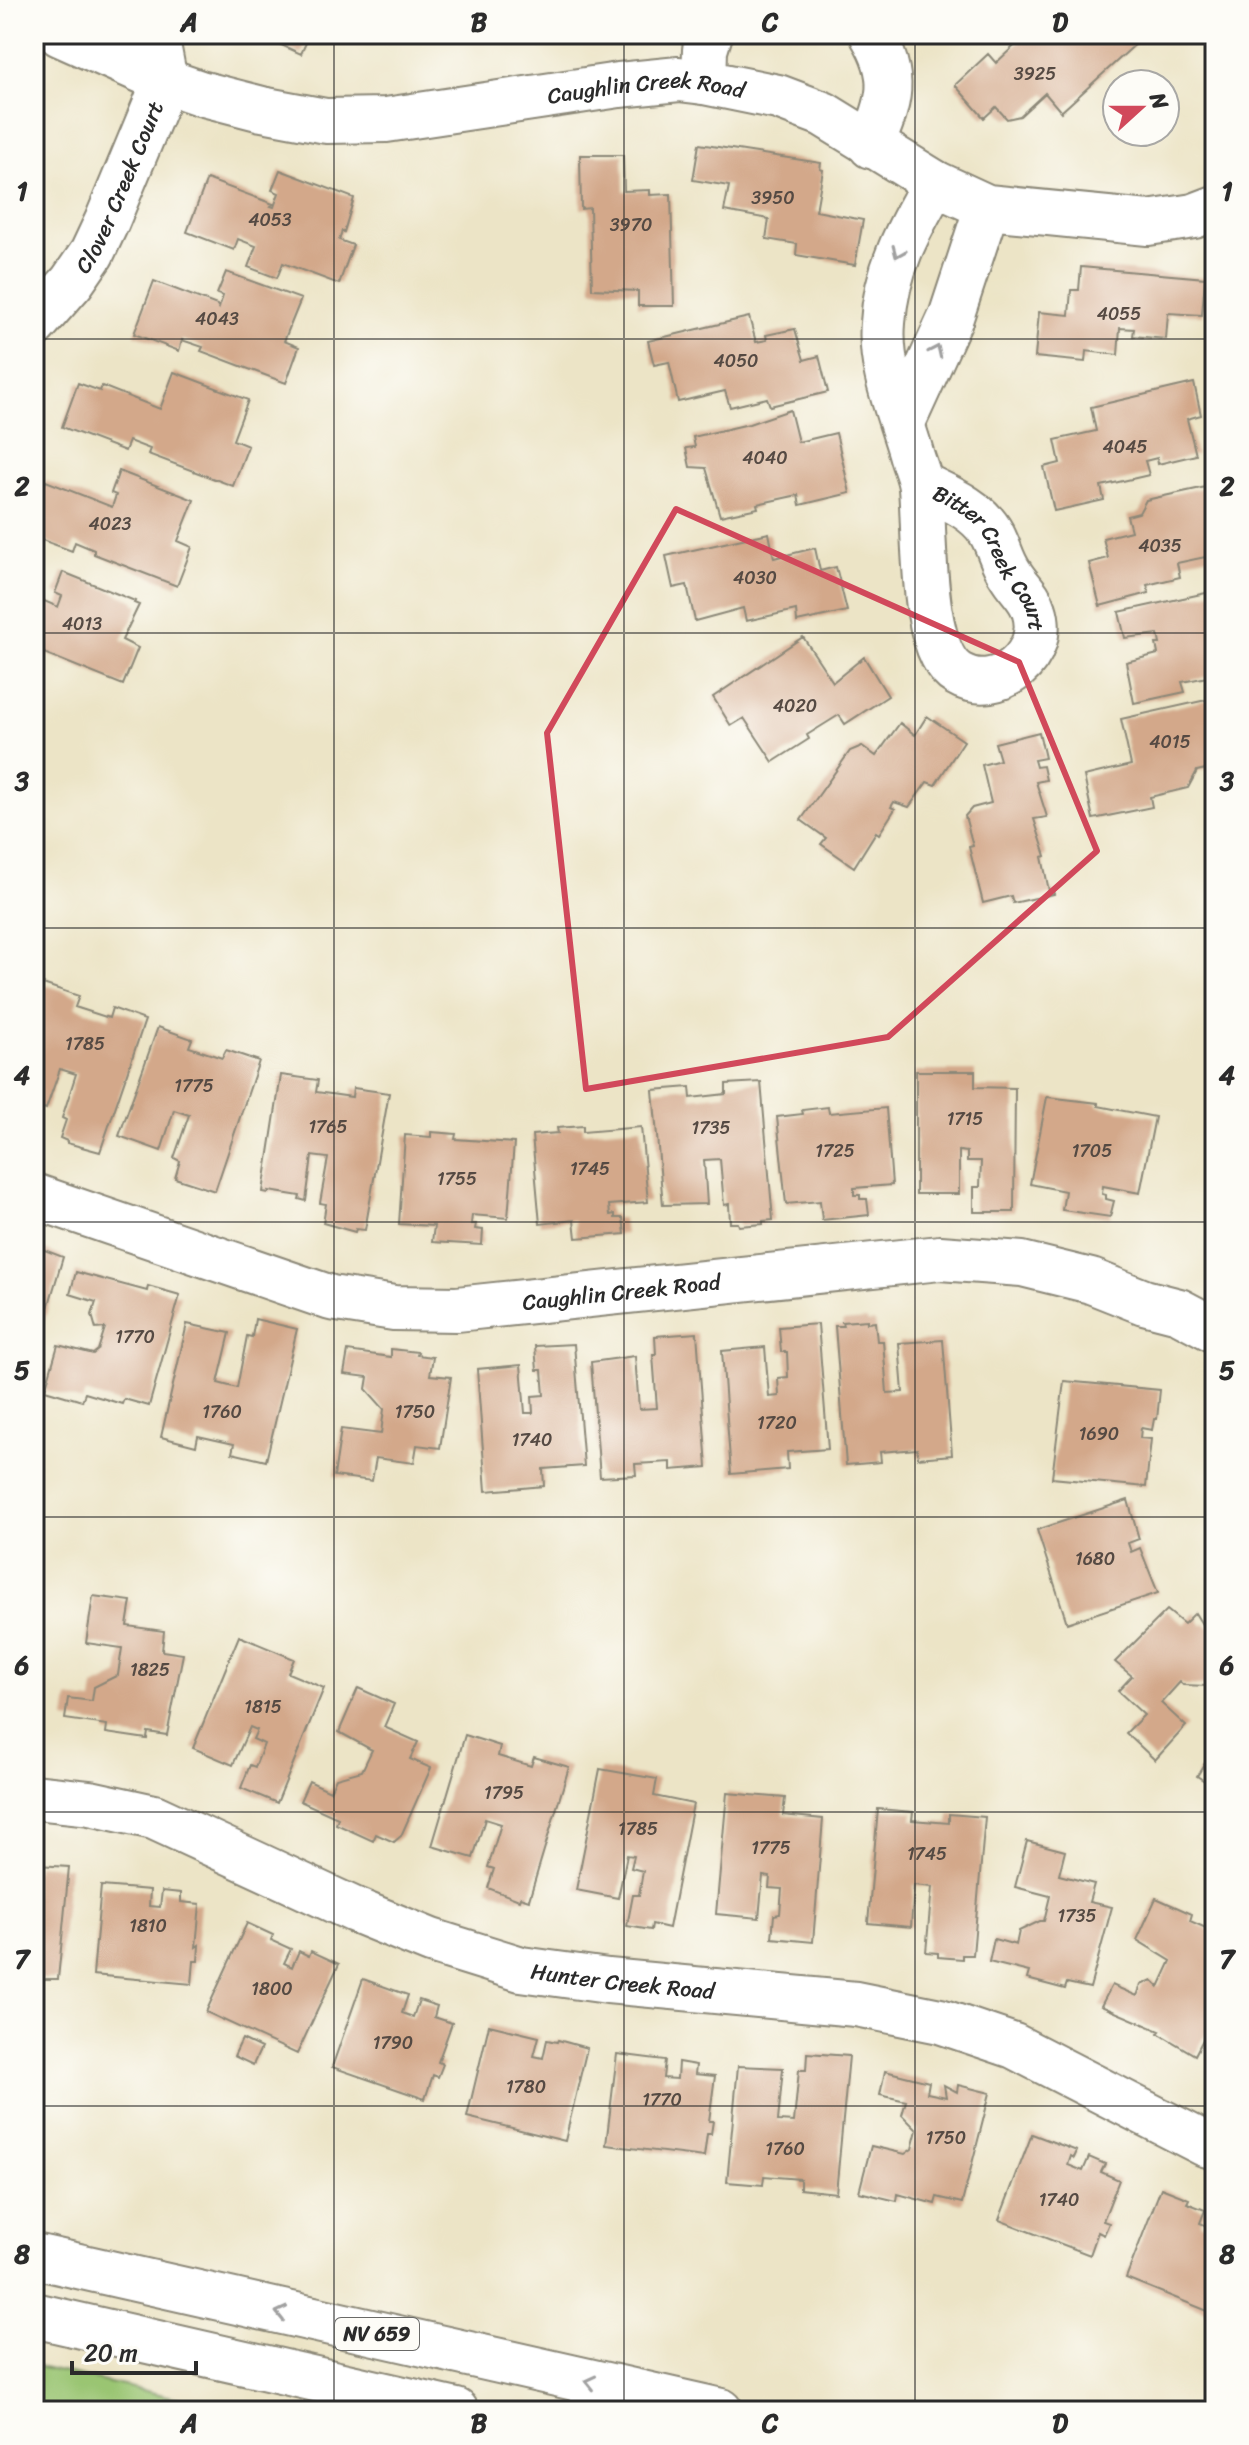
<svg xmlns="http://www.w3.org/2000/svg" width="1249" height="2445" font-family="Sriracha,sans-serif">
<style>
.green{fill:#9ac572;stroke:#62784e;stroke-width:2}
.building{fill:#d3a88a}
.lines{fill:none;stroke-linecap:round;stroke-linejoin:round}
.minor-casing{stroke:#8c8878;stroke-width:48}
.major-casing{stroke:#8c8878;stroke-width:48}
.minor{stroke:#fff;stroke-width:44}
.major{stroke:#fff;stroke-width:44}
.oneway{stroke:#a0a0a0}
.marked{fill:none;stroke:#d1495b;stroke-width:6;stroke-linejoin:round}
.grid{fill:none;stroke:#2b2b2b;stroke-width:2;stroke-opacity:0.55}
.labels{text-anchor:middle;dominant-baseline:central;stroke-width:8;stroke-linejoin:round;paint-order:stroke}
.number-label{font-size:18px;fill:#554a43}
.shield{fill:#fdfcf7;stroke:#6a6a68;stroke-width:2}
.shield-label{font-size:20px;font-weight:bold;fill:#2b2b2b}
.street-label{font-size:22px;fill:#2b2b2b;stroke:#fdfcf7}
.neatline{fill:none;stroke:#2b2b2b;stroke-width:3}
.grid-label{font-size:26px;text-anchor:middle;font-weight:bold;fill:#2b2b2b}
</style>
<rect width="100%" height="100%" fill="#fdfcf7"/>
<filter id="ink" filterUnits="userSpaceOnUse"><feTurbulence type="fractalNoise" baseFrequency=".0125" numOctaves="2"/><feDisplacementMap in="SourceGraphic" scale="16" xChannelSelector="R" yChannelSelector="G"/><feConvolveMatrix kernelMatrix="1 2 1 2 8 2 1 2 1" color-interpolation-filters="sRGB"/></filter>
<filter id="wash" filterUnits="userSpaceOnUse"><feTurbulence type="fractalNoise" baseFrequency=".006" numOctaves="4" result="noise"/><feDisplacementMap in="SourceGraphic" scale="32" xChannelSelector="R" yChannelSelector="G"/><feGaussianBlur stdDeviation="1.8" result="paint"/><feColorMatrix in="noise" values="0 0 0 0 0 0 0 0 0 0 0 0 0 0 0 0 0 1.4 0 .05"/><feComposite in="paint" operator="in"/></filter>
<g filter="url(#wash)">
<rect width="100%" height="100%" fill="#ece4c6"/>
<!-- green -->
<path class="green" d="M34,2366L235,2411H34Z"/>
<g id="blocks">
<!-- building -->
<path class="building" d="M257,34H310L301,54Z
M535,34H570V36L536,41Z
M1027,34H1045L1048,37L1051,34H1132L1139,41L1061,112L1045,93L1020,116L1007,119L996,107L984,118L955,85L988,54L996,63Z
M699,144L821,163L820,169L823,170L816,211L863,220L855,265L796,255L797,244L766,239L769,219L724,211L729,186L693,180Z
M580,155H623L624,191L650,190V195L671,194L674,306H638V291L592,289L590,208L581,209Z
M280,170L354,198L344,232L342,231L339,240L353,245L339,284L283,263L277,278L248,267L256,246L238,239L234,250L187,232L207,179L273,204L271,206L274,207L279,193L272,190Z
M1081,267L1205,278L1202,315L1168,313L1166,339L1133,336L1134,329L1120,328L1118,355L1086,351L1085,362L1035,357L1039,312L1069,315L1071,290H1079Z
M226,272L301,299L284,341L299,347L286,383L201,351L203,347L182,340L179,351L134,334L154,281L217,305L219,308L223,296L217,294Z
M749,317L756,342L767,340L766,335L795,329L804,360L819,356L828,392L770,406L767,398L730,407L725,391L678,402L669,362L654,365L648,341Z
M174,372L248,400L233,440L248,446L233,486L148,454L150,449L129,441L125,451L62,427L78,383L100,391L102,386L160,409Z
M1194,383L1201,415L1187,419L1196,455L1158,464L1157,458L1145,461L1149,475L1101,486L1104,500L1054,511L1044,467L1060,463L1055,440L1096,431L1091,407Z
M790,410L798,442L836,433L850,493L800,505L798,495L757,504L758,508L720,516L706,468L690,467L686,448L695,447L693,437L749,424Z
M119,471L194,500L178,541L192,547L177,586L94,554V550L75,542L72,551L34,537V513L46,481L112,507L116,495L111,493Z
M1215,485V555L1177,563L1180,577L1147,585L1149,593L1100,606L1089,563L1108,558L1103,538L1131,531L1127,516L1139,513L1146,500Z
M769,533L774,558L815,548L820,571L836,567L847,611L797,622L796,610L746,621L743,608L695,621L687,585L673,588L666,556Z
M63,572L135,601L134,603L139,605L122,640L138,648L123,685L39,651L41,647L34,644L35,597L58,607L62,596L55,593Z
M1215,591V678L1212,676L1182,682L1185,692L1134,703L1126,662L1158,654L1156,644H1160L1158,634L1125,638L1119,612Z
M803,637L833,682L864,657L888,696L845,724L839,715L807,735L809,739L773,762L744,718L731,726L713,697Z
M1215,698V767L1197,771L1188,788L1150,797L1152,807L1093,819L1084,776L1131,765L1121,719Z
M927,716L964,741L935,785L927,782L909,807L894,802L891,807L895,809L879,834L876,832L854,867L821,844L826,838L801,820L850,751L862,746L876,756L900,723L915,735Z
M1039,732L1045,758L1034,760L1036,767L1043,766L1046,780L1036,782L1047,817L1034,819L1046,856L1042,857L1049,891L1053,890L1054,894L1013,903L1011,896L983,903L969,847L973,846L965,816L972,808L991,803L982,765L1000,760L995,743Z
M43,984L79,996L75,1007L109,1018L112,1008L145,1020L100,1152L67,1143V1141L60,1138L66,1120L62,1118L76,1074L60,1069L46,1109L34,1105V1009Z
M158,1027L192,1039L189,1047L222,1058L226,1050L259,1061L215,1191L175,1178L180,1161L174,1158L189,1115L174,1110L161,1151L119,1136Z
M916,1071H975V1087L1015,1088L1014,1212H974V1187H980L981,1161H967V1152L959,1151V1194H916Z
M281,1075L318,1080L316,1092L352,1097L353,1088L389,1093L365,1230L356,1229L355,1232L323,1223L326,1204L320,1203L328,1158L312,1156L306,1201L299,1199L300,1196L269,1191V1193L263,1192Z
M761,1082L773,1220L763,1221V1224L739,1226L738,1223H730L729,1204L724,1205L720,1159L704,1160L707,1204L663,1205L653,1090L690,1087L691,1098L726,1094V1084Z
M1047,1097L1098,1103V1106L1155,1117L1140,1193L1103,1186L1102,1194L1106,1195V1199L1114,1201L1110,1217L1062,1210L1065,1191L1030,1184Z
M828,1107L829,1113L886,1108L892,1185L854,1188V1195H860V1199H867L869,1215L822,1220L820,1201L786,1204L777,1117L803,1114L802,1110Z
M583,1126V1132L641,1127L648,1202L609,1205L610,1215L615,1214V1218H623L625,1234L576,1238L574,1220L540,1224L532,1135L558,1133L557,1128Z
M431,1132L456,1134L455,1139L514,1143L508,1218L472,1215L471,1224H476L475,1229L483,1230L482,1245L432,1242L434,1226L399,1224L405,1135L431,1137Z
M34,1246L63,1257L35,1352H34Z
M76,1272L147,1291L148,1286L180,1295L149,1406L124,1399L122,1404L85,1393L82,1401L45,1390L58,1345L93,1354L98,1350L105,1328L96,1329L92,1315L96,1302L70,1294Z
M255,1319L297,1329L266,1461L232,1453L234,1444L198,1436L196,1446L161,1437L187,1324L230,1333L218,1383L237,1388L247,1336L252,1337Z
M867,1320V1323L875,1322L877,1341H883L887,1393L903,1392L899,1343L943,1340L952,1455L918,1458L917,1449L880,1452L881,1462L846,1465L835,1326H843L842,1322Z
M818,1324L828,1449L787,1452L788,1469L731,1474L722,1351L765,1347L769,1397L779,1396L778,1378L788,1377L787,1352H781L779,1327Z
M697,1333L707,1467L671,1470V1462L635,1464L636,1475L600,1477L591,1362L635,1356L639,1409L657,1408L653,1355H656L655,1336Z
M574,1344L584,1466L543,1469L544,1486L486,1491L477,1369L521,1365L525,1413H533L532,1396L544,1395L542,1370H537L535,1346Z
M391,1349L418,1352L417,1355L433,1357L430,1375L451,1377L440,1448L417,1445L414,1463L376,1458L372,1481L334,1476L341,1429L381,1434L384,1409L366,1389L368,1377L344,1374L348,1351L391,1357Z
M1064,1381L1160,1390L1157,1419H1154L1152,1430L1141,1428L1140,1438L1151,1439L1146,1487L1052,1478Z
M1128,1500L1139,1539L1128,1543L1131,1552L1140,1548L1158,1593L1067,1623L1037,1530Z
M93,1596L131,1601L127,1626L164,1631L162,1651L183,1654L167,1735L148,1732L147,1739L106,1733L107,1725L65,1719L68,1698L92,1701L94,1687L118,1675L122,1648L86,1643Z
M1167,1610L1184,1624L1195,1613L1203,1626L1205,1623L1215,1632V1677L1207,1686L1183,1685L1180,1682L1161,1703L1186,1726L1155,1760L1126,1733L1144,1715L1118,1691L1132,1676L1115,1662Z
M239,1636L294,1659L288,1673L324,1688L277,1803L241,1788L250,1765L255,1767L264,1744L253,1739L257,1730L250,1727L233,1765L193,1748Z
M358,1688L394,1704L384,1727L418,1742L410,1759L431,1768L401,1836L394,1842L376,1834L373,1841L336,1824L338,1818L300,1801L309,1781L330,1791L336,1778L362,1771L372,1750L339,1732Z
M465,1735L500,1746L498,1756L531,1766L534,1757L569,1767L529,1900L520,1897L519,1900L488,1888L494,1869L488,1867L501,1824L485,1819L473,1858L432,1846Z
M1215,1747V1788L1197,1776Z
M600,1769L657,1779L654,1796L693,1804L669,1928L652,1924L651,1930L627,1926L633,1895H639L643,1871L631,1868L634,1856L627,1855L618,1898L576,1890Z
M727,1793L785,1798L783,1815L823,1819L813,1942L772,1938L774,1915L780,1914L782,1889L769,1888L770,1877L763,1876L759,1918L716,1914Z
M878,1809L913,1812L912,1820L949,1823V1814L985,1817L973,1955H962V1959L938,1957V1953L926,1952L932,1887L914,1885L911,1927L868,1923Z
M1027,1841L1065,1851L1059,1875L1094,1884L1089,1902L1112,1907L1090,1988L1067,1983L1065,1989L1027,1979L1029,1972L989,1962L994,1939L1016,1945L1019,1931L1040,1921H1044L1050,1896L1015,1887Z
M37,1865L69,1867L58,1979H34V1870L36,1872Z
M101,1886L150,1890L149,1906L160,1907L162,1891L181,1893V1902L200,1904L196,1947L199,1945L198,1961H194L192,1984L93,1975Z
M1156,1898L1192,1914L1190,1921L1215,1932V2016L1195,2055L1158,2033L1160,2031L1101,2006L1112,1985L1137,1996L1141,1985L1152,1980L1159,1987L1171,1961L1137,1940Z
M247,1923L273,1935L271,1940L291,1949L284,1963L292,1967L299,1951L309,1956L311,1951L339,1964L297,2054L206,2012Z
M363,1979L408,1995L402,2013L413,2017L419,2000L437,2006L434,2017L452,2023L438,2062L443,2064L438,2077L433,2075L425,2099L332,2067Z
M489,2025L539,2037L534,2056L543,2058L547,2040L557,2042L558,2040L587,2048L565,2141L467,2117Z
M242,2039L261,2048L253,2065L234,2056Z
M807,2053L849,2056L836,2193L800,2189V2179L764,2176L763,2185L727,2182L738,2066L783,2068L778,2121L794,2122L799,2070H806Z
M617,2054L665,2060L663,2078L677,2079L678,2062L696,2065L695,2074L715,2076L709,2121H713L711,2134H707L704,2157L606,2145Z
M885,2071L929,2082L927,2093L946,2097L944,2085L957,2092L958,2085L990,2093L962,2203L937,2197L935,2204L898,2194L897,2201L859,2192L871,2146L905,2154L912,2149L917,2130L902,2115L906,2101L880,2095Z
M1032,2134L1077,2151L1074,2158L1071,2156L1068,2165L1083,2171L1089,2157L1105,2164L1101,2172L1119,2180L1103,2221L1109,2223L1104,2235L1098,2232L1090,2255L999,2220Z
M1161,2188L1189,2199L1187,2203L1205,2210L1200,2223L1207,2226L1215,2208V2314L1126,2278Z"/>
</g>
</g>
<g filter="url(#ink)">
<use href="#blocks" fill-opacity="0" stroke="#8c8878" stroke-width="2"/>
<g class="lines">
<!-- minor casing -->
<g class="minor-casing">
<g id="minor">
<path id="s1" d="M60,34L165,81L200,93L262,109L326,121L386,120L619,85L679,79L704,82L778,97L823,114L935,183L987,207L1148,223L1194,216L1215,208"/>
<path d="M704,82L705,50L710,34"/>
<path d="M871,146C890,102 898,77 872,34"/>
<path id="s2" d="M34,325L72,282L92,253L107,221L165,81L156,34"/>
<path d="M903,422L951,317L987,207"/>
<path id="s3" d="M921,484C944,496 976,508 990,531C999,545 1001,561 1011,575C1018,587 1030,596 1034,610C1049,654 998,698 958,674C920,652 925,531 921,488C920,476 914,465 911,453C899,411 879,368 883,323C886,270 908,229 935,183"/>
<path id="s4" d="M34,1196L331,1298L394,1308L457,1309L940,1258L1022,1264L1091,1281L1144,1302L1179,1311L1215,1330"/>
<path id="s5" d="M34,1797L90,1803L154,1817L355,1910L431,1941L521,1969L608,1981L856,2004L940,2021L1014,2046L1205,2144L1215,2147"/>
</g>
</g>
<!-- major casing -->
<g class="major-casing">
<path id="major" d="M34,2256L721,2411
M34,2315L456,2411"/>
</g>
<!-- minor -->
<use href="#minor" class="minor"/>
<!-- major -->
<use href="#major" class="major"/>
</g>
<!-- one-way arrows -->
<defs><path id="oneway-chevron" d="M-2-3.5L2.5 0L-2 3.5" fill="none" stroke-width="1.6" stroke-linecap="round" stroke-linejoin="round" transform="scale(2)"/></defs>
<g class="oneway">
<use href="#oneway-chevron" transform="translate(898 252) rotate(113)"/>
<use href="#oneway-chevron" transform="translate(936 351) rotate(-65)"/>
<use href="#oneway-chevron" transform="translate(281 2313) rotate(-167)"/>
<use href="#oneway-chevron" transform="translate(590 2382) rotate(-167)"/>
</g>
</g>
<!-- marked area -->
<path class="marked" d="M676,509L1019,662L1097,851L888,1037L586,1089L547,733Z"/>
<!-- grid -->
<path class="grid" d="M334,34V2411M624,34V2411M915,34V2411M34,339H1215M34,633H1215M34,928H1215M34,1222H1215M34,1517H1215M34,1812H1215M34,2106H1215"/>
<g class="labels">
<!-- number labels -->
<g class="number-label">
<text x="1035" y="74">3925</text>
<text x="773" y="198">3950</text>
<text x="270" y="220">4053</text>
<text x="631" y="225">3970</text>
<text x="1119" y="314">4055</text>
<text x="217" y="319">4043</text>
<text x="736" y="361">4050</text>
<text x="1125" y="447">4045</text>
<text x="765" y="458">4040</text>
<text x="110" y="524">4023</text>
<text x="1160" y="546">4035</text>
<text x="755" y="578">4030</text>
<text x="82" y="624">4013</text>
<text x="795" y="706">4020</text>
<text x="1170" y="742">4015</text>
<text x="85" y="1044">1785</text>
<text x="194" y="1086">1775</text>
<text x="965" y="1119">1715</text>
<text x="328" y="1127">1765</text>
<text x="711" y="1128">1735</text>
<text x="835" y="1151">1725</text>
<text x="1092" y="1151">1705</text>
<text x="590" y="1169">1745</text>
<text x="457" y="1179">1755</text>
<text x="135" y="1337">1770</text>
<text x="222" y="1412">1760</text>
<text x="415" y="1412">1750</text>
<text x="777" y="1423">1720</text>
<text x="1099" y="1434">1690</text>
<text x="532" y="1440">1740</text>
<text x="1095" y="1559">1680</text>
<text x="150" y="1670">1825</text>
<text x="263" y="1707">1815</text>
<text x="504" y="1793">1795</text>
<text x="638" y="1829">1785</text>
<text x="771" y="1848">1775</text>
<text x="927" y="1854">1745</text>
<text x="1077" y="1916">1735</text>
<text x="148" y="1926">1810</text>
<text x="272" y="1989">1800</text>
<text x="393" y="2043">1790</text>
<text x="526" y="2087">1780</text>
<text x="662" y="2100">1770</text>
<text x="946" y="2138">1750</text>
<text x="785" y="2149">1760</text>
<text x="1059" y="2200">1740</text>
</g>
<!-- shield labels -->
<rect class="shield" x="335" y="2318" width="84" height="32" rx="6"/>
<g class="shield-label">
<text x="377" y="2334">NV 659</text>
</g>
<!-- street labels -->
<g class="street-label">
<text stroke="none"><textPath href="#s1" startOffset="604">Caughlin Creek Road</textPath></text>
<text stroke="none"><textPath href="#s2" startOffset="164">Clover Creek Court</textPath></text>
<text stroke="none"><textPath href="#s3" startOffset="106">Bitter Creek Court</textPath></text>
<text stroke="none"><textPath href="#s4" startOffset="606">Caughlin Creek Road</textPath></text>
<text stroke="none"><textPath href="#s5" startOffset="622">Hunter Creek Road</textPath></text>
</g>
</g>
<!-- margin -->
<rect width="1249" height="2445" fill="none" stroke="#fdfcf7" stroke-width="88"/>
<!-- north arrow -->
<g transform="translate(1141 108) rotate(69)"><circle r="38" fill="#fdfcf7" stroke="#a9a8a5" stroke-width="2"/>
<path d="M0-6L14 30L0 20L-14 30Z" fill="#d1495b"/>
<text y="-12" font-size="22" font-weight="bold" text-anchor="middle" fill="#2b2b2b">N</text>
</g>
<!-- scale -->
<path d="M72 2361v12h124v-12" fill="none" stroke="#2b2b2b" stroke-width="4"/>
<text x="84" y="2361" font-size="24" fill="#2b2b2b" stroke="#fdfcf7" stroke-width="6" paint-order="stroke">20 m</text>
<rect x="44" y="44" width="1161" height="2357" class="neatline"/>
<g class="grid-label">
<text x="189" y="31">A</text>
<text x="479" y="31">B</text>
<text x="770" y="31">C</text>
<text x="1060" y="31">D</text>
<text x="22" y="200">1</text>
<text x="1227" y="200">1</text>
<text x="22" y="495">2</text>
<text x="1227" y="495">2</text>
<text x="22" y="790">3</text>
<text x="1227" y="790">3</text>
<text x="22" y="1084">4</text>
<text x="1227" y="1084">4</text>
<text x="22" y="1379">5</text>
<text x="1227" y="1379">5</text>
<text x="22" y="1674">6</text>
<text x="1227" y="1674">6</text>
<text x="22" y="1968">7</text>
<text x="1227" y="1968">7</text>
<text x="22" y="2263">8</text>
<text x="1227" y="2263">8</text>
<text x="189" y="2432">A</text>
<text x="479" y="2432">B</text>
<text x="770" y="2432">C</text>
<text x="1060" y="2432">D</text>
</g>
</svg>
